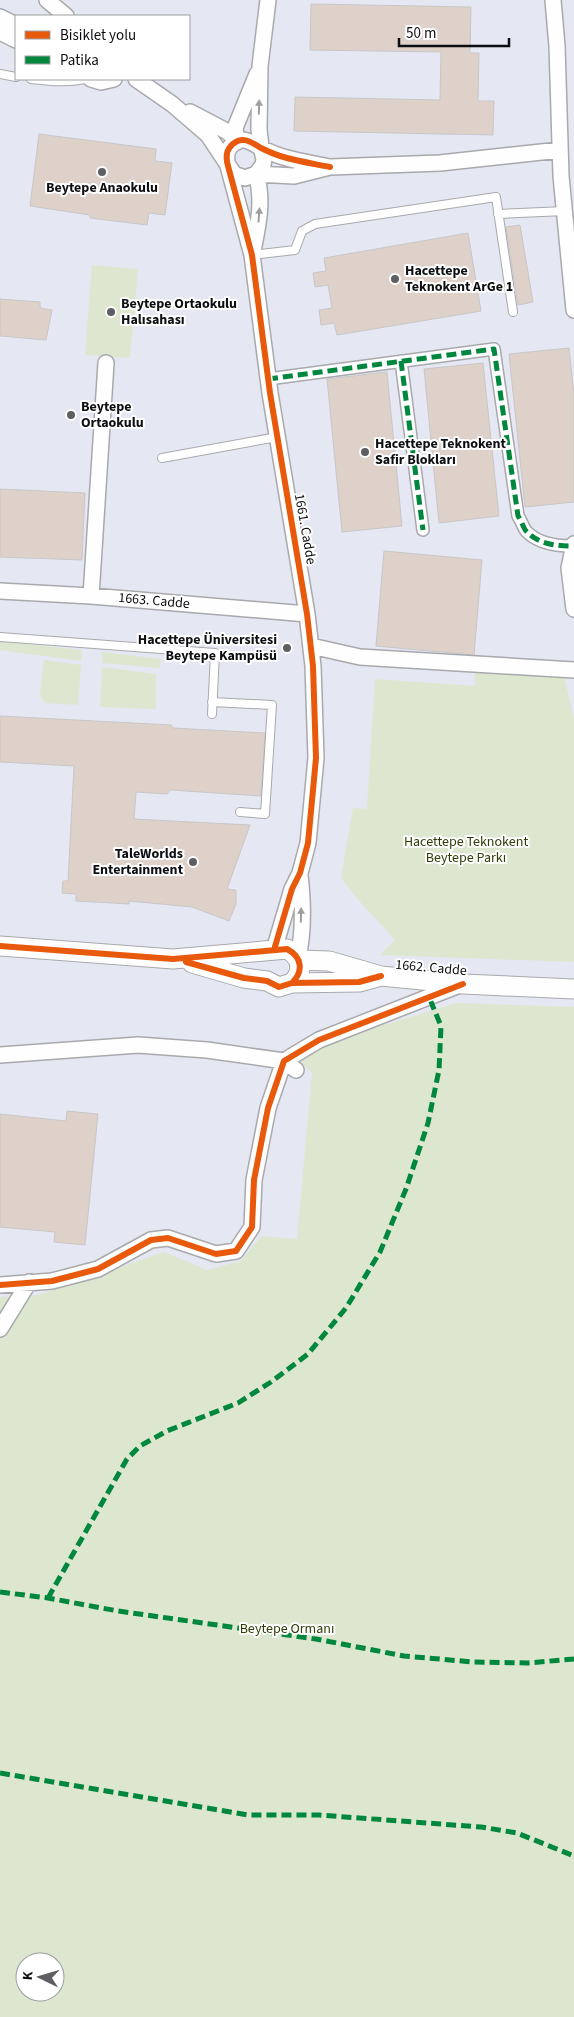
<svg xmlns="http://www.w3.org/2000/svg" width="574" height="2017" font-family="'Source Sans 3',sans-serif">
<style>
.built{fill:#e5e7f2;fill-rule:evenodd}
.green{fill:#dde7cf;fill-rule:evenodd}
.building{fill:#ded1ca;stroke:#c8c7c8}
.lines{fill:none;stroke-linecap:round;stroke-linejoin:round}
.service-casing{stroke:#a9a9ad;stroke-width:10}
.pedestrian-casing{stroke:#a9a9ad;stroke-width:14}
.minor-casing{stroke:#a9a9ad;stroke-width:18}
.tertiary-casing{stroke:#a9a9ad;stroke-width:21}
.service{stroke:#fefefe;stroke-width:8}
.pedestrian{stroke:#fefefe;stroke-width:11}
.minor{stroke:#fefefe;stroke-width:15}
.tertiary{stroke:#fefefe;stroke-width:19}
.quiet{stroke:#00873e;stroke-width:5;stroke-dasharray:10 5;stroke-linecap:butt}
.cycleway-casing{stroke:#fff;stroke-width:9}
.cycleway{stroke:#e8590c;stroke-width:6}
.oneway{fill:#9e9e9f}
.poi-dot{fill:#5e5f63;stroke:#fff;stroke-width:2}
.labels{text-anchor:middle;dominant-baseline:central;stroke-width:4;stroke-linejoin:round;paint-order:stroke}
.poi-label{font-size:14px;font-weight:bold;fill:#0d0e11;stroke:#fff;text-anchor:start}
.street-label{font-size:14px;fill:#0d0e11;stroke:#fff}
.park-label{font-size:14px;fill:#2f3e08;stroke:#fff}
</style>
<rect width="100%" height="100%" fill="#f5f5fa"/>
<!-- built -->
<path class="built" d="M0,0H574V1216L0,1615ZM16,16H189V79H16Z"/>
<!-- green -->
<path class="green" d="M92,265L138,269L130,358L85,355Z
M0,641L82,650L81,661L0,650Z
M102,652L161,659L160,668L102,663Z
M44,660L81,665L78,705L45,703L40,696Z
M102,667L156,674V709L100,707Z
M475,667L563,672L574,719V962L380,955L395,940C377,919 356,900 341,877L353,808L367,809L375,679L475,686Z
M456,1003L574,1007V2017H0V1297L38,1295L164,1252L207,1270L240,1261L262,1236L297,1239L312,1073L306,1067H299L306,1053L357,1031L391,1023ZM25,1962H55V1992H25Z"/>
<!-- building -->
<path class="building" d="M311,4L471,7L470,53H479L478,101H494L493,135L294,131L295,97L440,100L441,52L310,50Z
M39,134L156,149L155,161L172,163L165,215L149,213L147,225L90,218V215L30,206Z
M520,225L533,302L518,305L506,227Z
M468,233L481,311L337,335L334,323L321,325L319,310L332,308L328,285L315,287L313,273L326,271L324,258Z
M0,299L40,302V308L52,310L46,340L0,336Z
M569,348L574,395V502L525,507L509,354Z
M483,363L499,516L439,523L424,369Z
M387,372L402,526L342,532L327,379Z
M0,489L85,493L82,560L0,557Z
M384,551L482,560L474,655L376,646Z
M0,716L171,725L173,728L265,733L261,796L170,790L167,794L136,792L134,819L250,825L227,889L236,890V904L229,921L192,907L129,901V904L76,901V894L62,893L63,881H68L74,766L0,762Z
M67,1111L98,1114L85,1245L54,1242L55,1232L0,1227V1114L66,1121Z"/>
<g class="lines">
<!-- service casing -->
<g class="service-casing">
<path id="service" d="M0,74L16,77
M31,79C50,81 67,83 85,79
M498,214L565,211
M252,255L295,250L302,231L315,224L496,197L513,312
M162,458L277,437
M0,637L215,653L212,714
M212,702L272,705L265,814L240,812"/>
</g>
<!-- pedestrian casing -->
<g class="pedestrian-casing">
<path id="pedestrian" d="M401,361L423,530
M268,379L494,349L518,516C521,520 523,527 526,531C538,544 556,546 572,546"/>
</g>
<!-- minor casing -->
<g class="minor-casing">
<path id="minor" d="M47,0L66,16
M553,0L557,46L561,176L574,310
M0,17L16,25
M0,32L16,40
M91,79L101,82L114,79
M136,79L172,104L208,135L234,174L245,178L256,174L263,165L264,159L261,147L259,129L260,66L268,0
M190,112L228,132L237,142
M237,142L235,128L257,74
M256,174L294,176L330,167L440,163L560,150
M253,251C258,226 264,200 256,174
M574,544L569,568L574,609
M0,591L91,596L307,614
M91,596L106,363
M311,646L360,657L574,670
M274,950L292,889L300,873L308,843L316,758L313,666L307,614L270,393L252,255L228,166C226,159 226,152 230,147C241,134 251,142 261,148C269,152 279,156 287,158C301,162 316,164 330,167
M298,957C304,931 303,901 300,875
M0,1055L138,1045L207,1050L284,1061L296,1070
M0,1285L52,1281L98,1269L151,1240L168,1238L216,1254L236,1251L252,1227L254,1180L268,1108L284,1061L319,1040L462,984
M0,1329L29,1282"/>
</g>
<!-- tertiary casing -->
<g class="tertiary-casing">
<path id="tertiary" d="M0,946L173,959L287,949C302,957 304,971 292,983
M299,960L329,961L381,976L463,984L574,989
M192,963L244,978L267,981L279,987L292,983L359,982L381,976"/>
</g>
<!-- service -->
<use href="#service" class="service"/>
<!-- pedestrian -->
<use href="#pedestrian" class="pedestrian"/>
<!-- minor -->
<use href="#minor" class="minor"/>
<!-- tertiary -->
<use href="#tertiary" class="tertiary"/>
<!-- quiet -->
<path class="quiet" d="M401,361L423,530
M268,379L494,349L518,516C521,520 523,527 526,531C538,544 556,546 572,546
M0,1592L48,1598L118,1611L316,1639L404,1656L473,1662L528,1663L574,1659
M48,1598L127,1459L140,1446L167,1431L238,1403L271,1382L308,1354L346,1308L380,1252L406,1189L428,1123L439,1070L441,1026L429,997
M0,1773L248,1815H319L481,1827L517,1833L574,1856"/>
<!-- cycleway casing -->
<g class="cycleway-casing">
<path id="cycleway" d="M0,946L173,959L287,949C302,957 304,971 292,983
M274,950L292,889L300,873L308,843L316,758L313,666L307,614L270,393L252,255L228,166C226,159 226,152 230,147C241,134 251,142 261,148C269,152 279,156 287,158C301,162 316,164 330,167
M186,962L244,978L267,981L279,987L292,983L359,982L381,976
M0,1285L52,1281L98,1269L151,1240L168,1238L216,1254L236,1251L252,1227L254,1180L268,1108L284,1061L319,1040L463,984"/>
</g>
<!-- cycleway -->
<use href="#cycleway" class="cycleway"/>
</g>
<!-- one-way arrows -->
<defs><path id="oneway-solid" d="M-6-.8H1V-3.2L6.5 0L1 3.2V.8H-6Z" transform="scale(1.25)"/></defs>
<g class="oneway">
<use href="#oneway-solid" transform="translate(259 107) rotate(-89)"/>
<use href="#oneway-solid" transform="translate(259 215) rotate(-86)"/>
<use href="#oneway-solid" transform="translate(301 915) rotate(-89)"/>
</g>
<!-- markers -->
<g class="poi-dot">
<circle cx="102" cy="172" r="5"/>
<circle cx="395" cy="279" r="5"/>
<circle cx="111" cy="312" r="5"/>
<circle cx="71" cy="415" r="5"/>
<circle cx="365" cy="452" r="5"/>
<circle cx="287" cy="648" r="5"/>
<circle cx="193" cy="862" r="5"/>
</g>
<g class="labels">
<!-- poi labels -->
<g class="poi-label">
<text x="102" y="188" text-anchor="middle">Beytepe Anaokulu</text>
<text x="405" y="271">Hacettepe<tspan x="405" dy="16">Teknokent ArGe 1</tspan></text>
<text x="121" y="304">Beytepe Ortaokulu<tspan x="121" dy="16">Halısahası</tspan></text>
<text x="81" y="407">Beytepe<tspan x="81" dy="16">Ortaokulu</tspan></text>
<text x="375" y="444">Hacettepe Teknokent<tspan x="375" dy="16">Safir Blokları</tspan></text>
<text x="277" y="640" text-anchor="end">Hacettepe Üniversitesi<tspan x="277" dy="16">Beytepe Kampüsü</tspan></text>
<text x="183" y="854" text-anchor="end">TaleWorlds<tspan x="183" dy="16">Entertainment</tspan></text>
</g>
<!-- street labels -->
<g class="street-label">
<text transform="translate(305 529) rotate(80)">1661. Cadde</text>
<text transform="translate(154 601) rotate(5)">1663. Cadde</text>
<text transform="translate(431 968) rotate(5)">1662. Cadde</text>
</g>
<!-- park labels -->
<g class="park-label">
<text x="466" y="842">Hacettepe Teknokent<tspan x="466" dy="16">Beytepe Parkı</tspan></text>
<text x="287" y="1629">Beytepe Ormanı</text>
</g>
</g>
<!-- legend -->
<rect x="15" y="15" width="175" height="65" fill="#ffffff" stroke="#9e9fa0"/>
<rect x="25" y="31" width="25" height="8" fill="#e8590c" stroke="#9e9fa0"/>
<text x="60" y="40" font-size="15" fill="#0d0e11">Bisiklet yolu</text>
<rect x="25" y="56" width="25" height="8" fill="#00873e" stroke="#9e9fa0"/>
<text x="60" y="65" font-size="15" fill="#0d0e11">Patika</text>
<!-- north arrow -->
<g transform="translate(40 1977) rotate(275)"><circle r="24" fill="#ffffff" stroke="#9e9fa0"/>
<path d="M0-4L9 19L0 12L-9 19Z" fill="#5e5f63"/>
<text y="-8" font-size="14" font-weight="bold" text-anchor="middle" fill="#0d0e11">K</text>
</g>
<!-- scale -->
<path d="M399 38v8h110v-8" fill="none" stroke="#0d0e11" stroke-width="2.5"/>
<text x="406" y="38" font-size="15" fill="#0d0e11" stroke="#ffffff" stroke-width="4" paint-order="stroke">50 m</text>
</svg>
